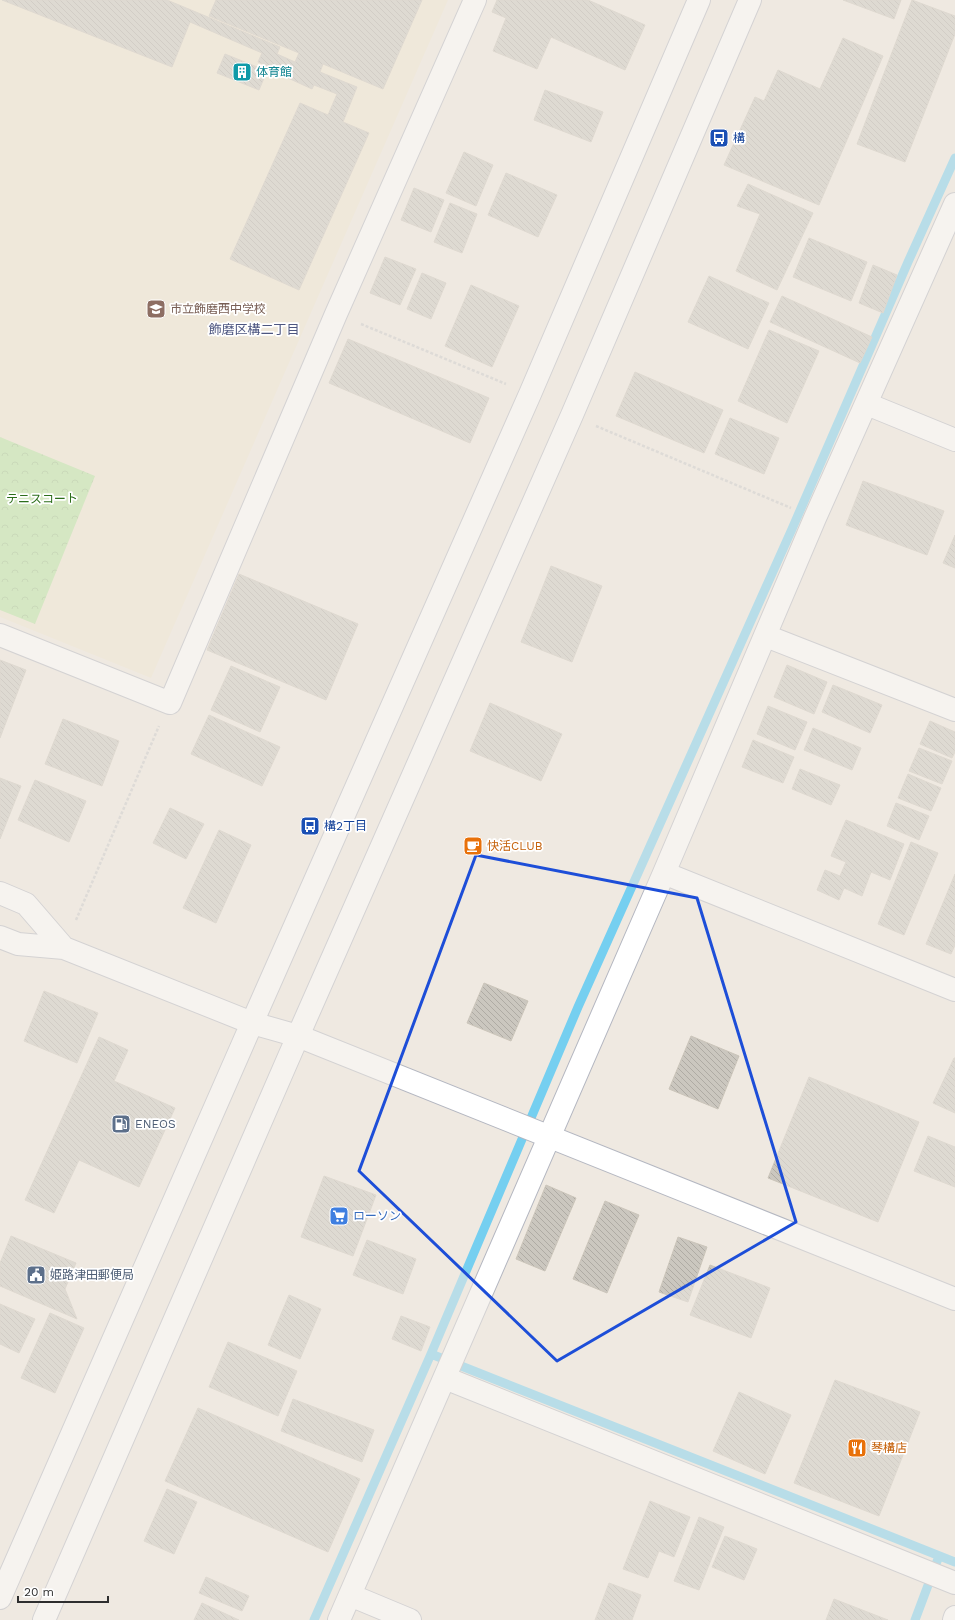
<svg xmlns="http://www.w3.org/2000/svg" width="955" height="1620" font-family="'Work Sans','Noto Sans JP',sans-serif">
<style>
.education{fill:#f0e6d1}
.forest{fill:url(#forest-crowns)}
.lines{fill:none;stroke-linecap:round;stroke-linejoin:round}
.stream{stroke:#75cff0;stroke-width:9}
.building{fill:url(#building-back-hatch);stroke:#cbc5ba}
.street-casing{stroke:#b4b7c1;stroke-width:24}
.secondary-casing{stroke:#b4b7c1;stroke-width:24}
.path{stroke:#c9c9c9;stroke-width:2.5;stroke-dasharray:3 2;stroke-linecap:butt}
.street{stroke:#fff;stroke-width:22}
.secondary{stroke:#fff;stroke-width:22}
.marked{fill:none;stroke:#1d4ed8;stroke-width:3;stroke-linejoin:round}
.labels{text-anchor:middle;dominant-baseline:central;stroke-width:3.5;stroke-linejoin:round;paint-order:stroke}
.culture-label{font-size:12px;fill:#0d838f;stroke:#fff;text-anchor:start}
.transit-label{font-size:12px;fill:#164399;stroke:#fff;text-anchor:start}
.education-label{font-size:12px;fill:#785e54;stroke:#fff;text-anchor:start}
.park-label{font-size:12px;fill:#2c6e1b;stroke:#fff}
.food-label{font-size:12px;fill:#c56008;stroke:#fff;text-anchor:start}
.service-label{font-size:12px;fill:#4e5e75;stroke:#fff;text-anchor:start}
.shop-label{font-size:12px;fill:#366cbe;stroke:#fff;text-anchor:start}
.neighbourhood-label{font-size:13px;fill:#4d5680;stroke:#fff}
</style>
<defs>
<pattern id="forest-crowns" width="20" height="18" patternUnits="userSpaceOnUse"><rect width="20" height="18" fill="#b6e59e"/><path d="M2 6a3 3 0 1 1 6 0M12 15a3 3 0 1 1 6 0" fill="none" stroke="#9dc588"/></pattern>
<pattern id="building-back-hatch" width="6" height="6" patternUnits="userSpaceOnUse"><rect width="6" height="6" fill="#cbc7bf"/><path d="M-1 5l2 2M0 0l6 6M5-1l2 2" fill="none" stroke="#afaba4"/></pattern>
</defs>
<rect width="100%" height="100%" fill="#efe9e1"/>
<!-- education -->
<path class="education" d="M0,0H448L151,678L0,617Z"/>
<!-- forest -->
<path class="forest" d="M0,437L95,476L35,624L0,610Z"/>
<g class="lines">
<!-- stream -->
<path class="stream" d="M431,1354L955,1562
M314,1620L431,1354L578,1007L792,529L908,262L955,158
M915,1620L939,1556"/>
</g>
<!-- building -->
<path class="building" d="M2,0H167L280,47L277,54L295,62L299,53L209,16L216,0H422L383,89L323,64L320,72L357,87L343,122L369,133L299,290L230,259L300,103L328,115L337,94L314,85L312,89L288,78L290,75L258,62L262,53L190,22L172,67Z
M497,0H588L645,25L625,70L551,37L537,69L493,51L506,18L492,12Z
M843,0H901L894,19Z
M912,0L955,16V34L905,162L857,144Z
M843,38L883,56L819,205L724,165L755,97L764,101L778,70L820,89Z
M225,54L267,71L259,90L217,73Z
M545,90L603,112L591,142L534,120Z
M464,152L493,165L476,206L446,193Z
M506,173L557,195L538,237L488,215Z
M748,184L813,213L777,290L736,271L760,214L737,206Z
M414,188L444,200L431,232L401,220Z
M450,203L477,214L462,253L434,242Z
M809,238L867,262L851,301L793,277Z
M385,257L416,269L400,305L370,293Z
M873,265L897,275L883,313L859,303Z
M422,273L446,283L431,319L407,309Z
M709,276L769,303L748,349L688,322Z
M471,285L519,306L492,367L445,346Z
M782,296L872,337L860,363L770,322Z
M769,330L819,351L787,423L738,401Z
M348,339L489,398L470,443L329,383Z
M635,372L723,410L704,453L616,416Z
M730,418L779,438L764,474L715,454Z
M863,481L944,511L927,555L846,525Z
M955,535V568L943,563Z
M551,566L602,586L572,662L521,642Z
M239,574L358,624L326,700L207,650Z
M0,660L26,670L0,738Z
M787,665L827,682L814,714L774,697Z
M231,666L280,687L260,732L211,710Z
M833,685L882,705L870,733L822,712Z
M490,703L562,734L541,781L470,751Z
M768,706L807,722L795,750L757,734Z
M209,715L280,747L262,786L191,754Z
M63,719L119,741L102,786L45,764Z
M930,721L955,732V752L952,758L920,744Z
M813,728L861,748L852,770L804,750Z
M753,740L794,757L783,783L742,767Z
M919,748L952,761L942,784L909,771Z
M800,769L840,785L831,805L792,789Z
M908,774L941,788L931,811L898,798Z
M0,778L21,786L0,839Z
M35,780L86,801L69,842L18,820Z
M896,803L929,816L919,840L887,826Z
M170,808L204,824L186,859L153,843Z
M846,820L904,844L890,880L871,872L862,896L844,888L839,900L817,890L825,870L840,876L846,862L831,856Z
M219,830L251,845L216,923L183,908Z
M911,842L938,853L904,935L878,924Z
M955,874V945L951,954L926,944Z
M484,983L528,1001L511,1041L467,1023Z
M44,991L98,1013L77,1063L24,1041Z
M691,1036L739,1056L718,1109L669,1089Z
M99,1037L128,1050L114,1081L175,1108L139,1187L79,1160L54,1213L25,1200Z
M954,1058H955V1113L933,1103Z
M809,1077L919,1122L878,1222L768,1178Z
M928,1136L955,1147V1187L914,1171Z
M324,1176L376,1195L353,1256L301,1237Z
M546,1185L576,1198L545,1271L516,1259Z
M605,1201L639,1215L607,1293L573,1279Z
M11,1236L76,1263L65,1289L77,1319L0,1286V1263Z
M678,1237L707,1247L688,1302L659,1292Z
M367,1240L416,1259L403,1294L353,1275Z
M710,1265L770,1288L751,1338L690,1315Z
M289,1295L321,1309L300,1359L268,1345Z
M0,1304L35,1319L19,1353L0,1344Z
M50,1313L84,1328L55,1393L21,1378Z
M401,1316L430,1327L421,1351L392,1339Z
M228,1342L297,1371L278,1416L209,1387Z
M835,1380L920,1412L879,1516L794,1483Z
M739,1392L791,1415L765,1474L713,1451Z
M293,1399L374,1430L362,1462L281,1431Z
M198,1408L360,1479L328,1552L165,1481Z
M167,1489L197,1502L174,1554L144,1541Z
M650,1501L690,1517L674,1557L659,1551L648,1578L623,1569Z
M699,1517L724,1527L699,1590L674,1581Z
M725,1536L757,1549L744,1580L712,1567Z
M206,1577L249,1596L242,1611L199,1593Z
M609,1583L641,1595L632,1620H595Z
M834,1599L888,1620H826Z
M202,1603L239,1620H194Z"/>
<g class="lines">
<!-- street casing -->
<g class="street-casing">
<path id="street" d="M867,404L955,440
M0,635L170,703L336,314L475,0
M766,636L955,710
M664,873L955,990
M445,1378L955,1583
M350,1595L410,1620
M339,1620L664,873L815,518L955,204"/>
</g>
<!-- secondary casing -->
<g class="secondary-casing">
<path id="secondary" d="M0,893L26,904L64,948
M0,937L18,944L64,948L252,1023L298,1036L955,1299
M0,1598L252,1023L530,394L699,0
M44,1620L298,1036L572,415L750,0
M954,1620L955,1617"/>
</g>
<!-- path -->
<path class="path" d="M361,324L506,384
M596,426L791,508
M76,920L159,726"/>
<!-- street -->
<use href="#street" class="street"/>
<!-- secondary -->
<use href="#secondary" class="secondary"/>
</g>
<!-- marked area -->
<path d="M0 0H955V1620H0ZM476,855L697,898L796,1222L557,1361L359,1171Z" fill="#efe9e1" fill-opacity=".55" fill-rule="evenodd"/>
<path class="marked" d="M476,855L697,898L796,1222L557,1361L359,1171Z"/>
<!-- icons -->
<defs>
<g id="building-square" transform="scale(1)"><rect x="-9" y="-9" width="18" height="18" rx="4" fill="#0f9aa8" stroke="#fff"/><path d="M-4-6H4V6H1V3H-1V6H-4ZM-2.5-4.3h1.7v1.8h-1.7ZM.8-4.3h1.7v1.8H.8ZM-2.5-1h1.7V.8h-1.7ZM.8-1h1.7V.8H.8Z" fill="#fff"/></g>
<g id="bus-square" transform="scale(1)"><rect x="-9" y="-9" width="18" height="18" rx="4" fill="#1a4fb4" stroke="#fff"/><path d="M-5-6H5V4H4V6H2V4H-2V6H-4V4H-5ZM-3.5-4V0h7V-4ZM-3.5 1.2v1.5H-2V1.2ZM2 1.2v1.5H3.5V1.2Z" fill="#fff"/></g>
<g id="school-square" transform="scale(1)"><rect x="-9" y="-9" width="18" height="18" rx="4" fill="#8d6e63" stroke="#fff"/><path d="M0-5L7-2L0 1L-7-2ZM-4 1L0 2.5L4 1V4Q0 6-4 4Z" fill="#fff"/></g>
<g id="cafe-square" transform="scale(1)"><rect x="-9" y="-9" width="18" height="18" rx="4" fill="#e8710a" stroke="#fff"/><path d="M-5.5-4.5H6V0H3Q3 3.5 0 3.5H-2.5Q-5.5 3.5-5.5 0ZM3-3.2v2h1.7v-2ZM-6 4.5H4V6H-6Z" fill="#fff"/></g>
<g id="fuel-square" transform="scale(1)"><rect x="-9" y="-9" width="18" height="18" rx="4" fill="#5c6f8a" stroke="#fff"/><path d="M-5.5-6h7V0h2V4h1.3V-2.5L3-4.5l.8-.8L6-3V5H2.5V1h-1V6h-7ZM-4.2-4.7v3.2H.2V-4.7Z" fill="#fff"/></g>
<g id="supermarket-square" transform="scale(1)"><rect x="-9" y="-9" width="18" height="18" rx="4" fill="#3f7fe0" stroke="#fff"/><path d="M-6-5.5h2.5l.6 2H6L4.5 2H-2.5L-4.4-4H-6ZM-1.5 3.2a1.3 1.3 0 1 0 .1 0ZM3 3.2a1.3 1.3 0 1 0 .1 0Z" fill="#fff"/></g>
<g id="civic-square" transform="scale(1)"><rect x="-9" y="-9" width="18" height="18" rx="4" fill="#5c6f8a" stroke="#fff"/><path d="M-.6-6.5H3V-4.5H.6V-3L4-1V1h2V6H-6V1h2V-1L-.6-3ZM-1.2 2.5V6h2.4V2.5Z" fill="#fff"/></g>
<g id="restaurant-square" transform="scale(1)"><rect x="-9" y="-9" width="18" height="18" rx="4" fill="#e8710a" stroke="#fff"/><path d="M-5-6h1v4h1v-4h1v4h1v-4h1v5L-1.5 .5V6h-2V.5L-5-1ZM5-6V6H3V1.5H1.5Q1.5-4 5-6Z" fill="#fff"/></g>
</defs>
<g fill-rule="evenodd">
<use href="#building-square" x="242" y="72"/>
<use href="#bus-square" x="719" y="138"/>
<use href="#school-square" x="156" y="309"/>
<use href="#bus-square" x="310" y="826"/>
<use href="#cafe-square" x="473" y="846"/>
<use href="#fuel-square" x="121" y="1124"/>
<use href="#supermarket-square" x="339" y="1216"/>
<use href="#civic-square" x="36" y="1275"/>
<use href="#restaurant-square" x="857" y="1448"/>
</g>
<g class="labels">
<!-- culture labels -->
<g class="culture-label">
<text x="256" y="72">体育館</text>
</g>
<!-- transit labels -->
<g class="transit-label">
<text x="733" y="138">構</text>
<text x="324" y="826">構2丁目</text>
</g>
<!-- education labels -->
<g class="education-label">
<text x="170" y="309">市立飾磨西中学校</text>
</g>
<!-- park labels -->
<g class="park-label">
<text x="42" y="499">テニスコート</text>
</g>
<!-- food labels -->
<g class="food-label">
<text x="487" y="846">快活CLUB</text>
<text x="871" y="1448">琴構店</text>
</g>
<!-- service labels -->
<g class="service-label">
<text x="135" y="1124">ENEOS</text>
<text x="50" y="1275">姫路津田郵便局</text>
</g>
<!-- shop labels -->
<g class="shop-label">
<text x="353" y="1216">ローソン</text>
</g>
<!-- neighbourhood labels -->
<g class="neighbourhood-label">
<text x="254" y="329">飾磨区構二丁目</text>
</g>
</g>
<!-- scale -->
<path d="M18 1596v6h90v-6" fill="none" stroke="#2e2e2e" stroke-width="2"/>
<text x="24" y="1596" font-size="12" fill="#2e2e2e" stroke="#ffffff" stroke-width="3" paint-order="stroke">20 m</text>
</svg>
